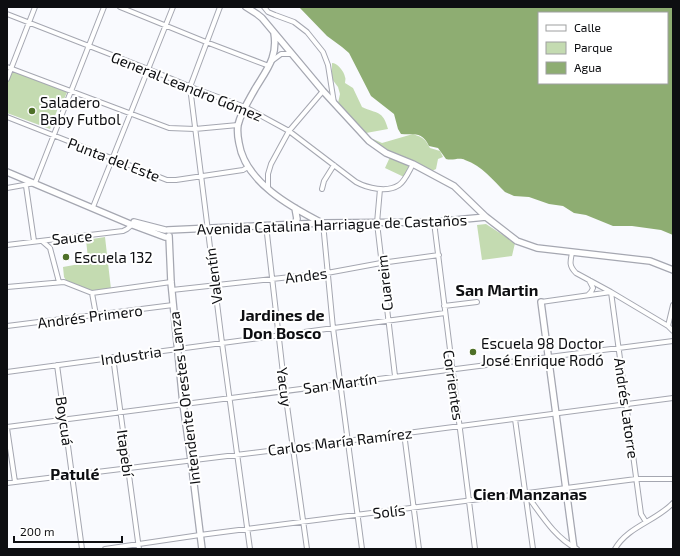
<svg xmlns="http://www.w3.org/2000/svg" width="680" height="556" font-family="'Exo 2',sans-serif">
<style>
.green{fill:#c4dbb1}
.water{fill:#8ead72;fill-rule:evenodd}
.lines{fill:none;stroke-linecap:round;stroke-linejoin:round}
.stream{stroke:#8ead72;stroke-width:1}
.street-casing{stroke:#a5a7b1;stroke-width:6}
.secondary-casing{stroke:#a5a7b1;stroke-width:8}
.street{stroke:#fff;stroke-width:4}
.secondary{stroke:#fff;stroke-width:5.5}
.poi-dot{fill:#4e7028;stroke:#fff;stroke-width:1.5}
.labels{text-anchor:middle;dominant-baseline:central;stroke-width:4;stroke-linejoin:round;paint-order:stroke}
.street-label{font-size:15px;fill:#0d0e11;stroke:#fff}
.poi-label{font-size:15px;fill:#0d0e11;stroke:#fff;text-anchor:start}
.neighbourhood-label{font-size:16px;font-weight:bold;fill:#0d0e11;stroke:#fff}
</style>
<rect width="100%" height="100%" fill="#f9fafe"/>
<!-- green -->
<path class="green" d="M332,63C337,63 344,71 345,77C346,79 345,81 345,83L353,88L362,107C377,114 383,110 388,129L366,133L338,103L340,94L338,87L332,79Z
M14,72L67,92L60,109L58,108L50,129L7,113V84L11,73Z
M413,134C424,138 425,139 430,148L440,151L443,157L438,159L436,169L432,171L381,148L372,141L373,139L382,143Z
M390,157L409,166L404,177L385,168Z
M486,224L515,243L512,256L482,260L477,225Z
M105,237L111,289L94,291L67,282L64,277L63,267L85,263L88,258L86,240Z"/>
<!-- water -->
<path class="water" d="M299,7H673V235L661,230L632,226H613L586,215L574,213L563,206L549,204L529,197L514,196L505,192C493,180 482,166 465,160C459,157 453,161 446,159L438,148L429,146C422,131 415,135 401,134L398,129L394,114L371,96L349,53L342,47L327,36ZM539,13H667V83H539Z"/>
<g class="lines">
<!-- stream -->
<path class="stream" d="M7,548L8,549"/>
<!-- street casing -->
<g class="street-casing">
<path id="street" d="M120,7L206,42L269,66
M220,7L190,87L222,343L250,549
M264,7L268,12L275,15L294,22L307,32L323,52L328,65L334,103
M7,14L148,69L196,89L245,107L289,131L356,182C367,188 387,193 399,185C405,181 409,171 413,164
M273,60L281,54H291
M7,67L169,128L195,129L238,125
M7,79L35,7
M7,117L167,180H176L243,170L248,167
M26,186L34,241
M7,188L35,183L104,7
M268,188V174L271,164L289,131L323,91
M322,189L324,181L334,165
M380,189L377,223L395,376
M93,207L173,7
M434,222L475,549
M323,223L333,328L362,549
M266,225L285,391L307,549
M42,241L50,248L59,282
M7,245L123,231L127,229L133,224
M572,253C570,262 569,266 576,273L611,292L668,326L673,331
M7,287L64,282L92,293L171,282
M172,290L327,273L381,263L439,255
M92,293L96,315
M588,295L591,292L593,288L589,280
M541,302L611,292L641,514L646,522
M444,306L477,302
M7,326L173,305
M668,326L673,305
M113,357L139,549
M57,365L82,549
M7,372L445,313
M515,419L533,549
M7,427L673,341
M7,428L15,482
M404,433L419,549
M7,483L293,448L673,398
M526,494C541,514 554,537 577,549
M105,549L200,535L636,479H673
M615,549C627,527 656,521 673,503"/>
</g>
<!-- secondary casing -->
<g class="secondary-casing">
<path id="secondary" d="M246,7L257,14L262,18L323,91L369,141L386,153L413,164L454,186L486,217L517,241L537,248L650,261L673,270
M274,33C278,57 267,69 255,89C249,100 241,112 238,125C237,131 238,138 239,143C245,182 291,207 322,223
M7,172L130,224L165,237
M134,222L165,230
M294,224L297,219L295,208
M168,230L323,223L434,222L486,217
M169,236L171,282L183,404L191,460L202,549
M541,302L574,549"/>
</g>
<!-- street -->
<use href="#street" class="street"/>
<!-- secondary -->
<use href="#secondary" class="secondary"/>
</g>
<!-- markers -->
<g class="poi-dot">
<circle cx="32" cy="111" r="4"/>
<circle cx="66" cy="257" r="4"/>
<circle cx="473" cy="352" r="4"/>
</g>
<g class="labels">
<!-- street labels -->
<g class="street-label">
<text transform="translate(187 86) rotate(22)">General Leandro Gómez</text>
<text transform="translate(114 159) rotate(21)">Punta del Este</text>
<text transform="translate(332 224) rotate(-2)">Avenida Catalina Harriague de Castaños</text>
<text transform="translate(72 237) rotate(-6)">Sauce</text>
<text transform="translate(306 275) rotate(-7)">Andes</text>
<text transform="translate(213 276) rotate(-97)">Valentín</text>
<text transform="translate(384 283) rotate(-96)">Cuareim</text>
<text transform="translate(90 316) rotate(-7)">Andrés Primero</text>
<text transform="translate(131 355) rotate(-8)">Industria</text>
<text transform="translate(340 383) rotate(-8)">San Martín</text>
<text transform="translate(454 385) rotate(82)">Corrientes</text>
<text transform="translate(285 387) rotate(83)">Yacuy</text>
<text transform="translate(184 398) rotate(-97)">Intendente Orestes Lanza</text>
<text transform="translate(627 408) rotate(82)">Andrés Latorre</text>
<text transform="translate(65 421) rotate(82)">Boycuá</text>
<text transform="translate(340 441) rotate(-7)">Carlos María Ramírez</text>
<text transform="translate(126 453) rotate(82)">Itapebí</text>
<text transform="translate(389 511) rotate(-6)">Solís</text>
</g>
<!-- poi labels -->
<g class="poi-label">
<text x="40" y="102">Saladero<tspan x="40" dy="17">Baby Futbol</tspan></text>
<text x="74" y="257">Escuela 132</text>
<text x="481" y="343">Escuela 98 Doctor<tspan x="481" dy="17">José Enrique Rodó</tspan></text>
</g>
<!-- neighbourhood labels -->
<g class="neighbourhood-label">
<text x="497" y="289">San Martin</text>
<text x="282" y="314">Jardines de<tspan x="282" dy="18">Don Bosco</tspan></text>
<text x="75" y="473">Patulé</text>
<text x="530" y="493">Cien Manzanas</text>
</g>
</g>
<!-- border -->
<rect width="680" height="556" fill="none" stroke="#0d0e11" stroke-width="16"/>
<!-- legend -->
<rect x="538" y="12" width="130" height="72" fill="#ffffff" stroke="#9e9fa0"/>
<rect x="546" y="25" width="20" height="6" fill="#ffffff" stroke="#9e9fa0"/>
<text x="574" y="32" font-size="12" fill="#0d0e11">Calle</text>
<rect x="546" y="42" width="20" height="12" fill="#c4dbb1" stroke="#9e9fa0"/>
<text x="574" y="52" font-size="12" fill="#0d0e11">Parque</text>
<rect x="546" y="62" width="20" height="12" fill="#8ead72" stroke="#9e9fa0"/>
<text x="574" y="72" font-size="12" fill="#0d0e11">Agua</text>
<!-- scale -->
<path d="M14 536v6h108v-6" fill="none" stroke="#0d0e11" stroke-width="2"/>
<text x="20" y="536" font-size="12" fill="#0d0e11" stroke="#ffffff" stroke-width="3" paint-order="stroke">200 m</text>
</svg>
